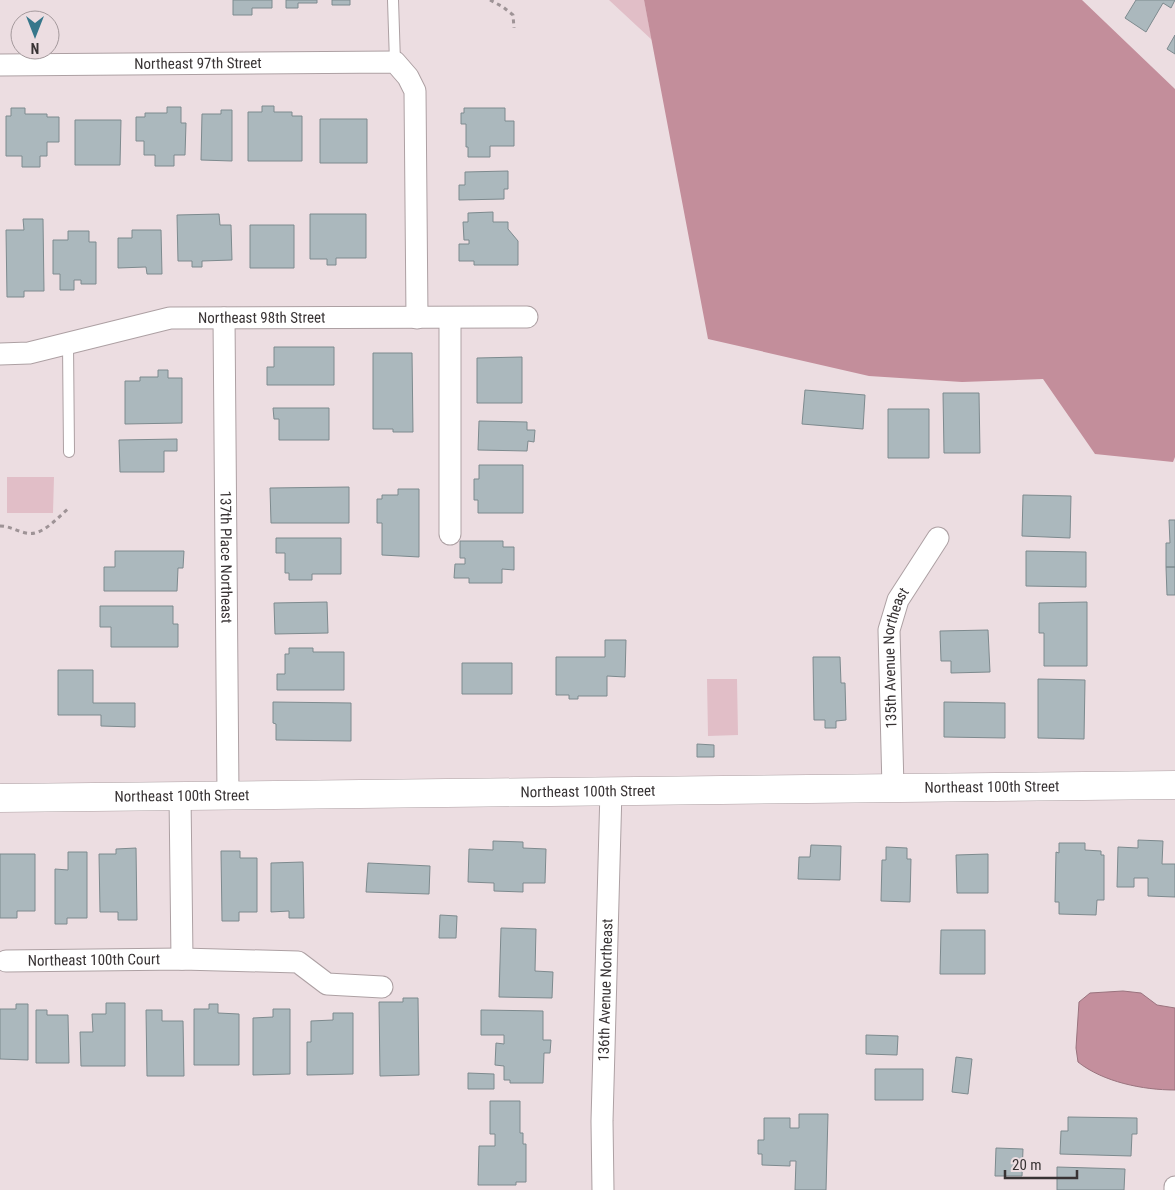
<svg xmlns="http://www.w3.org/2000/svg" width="1175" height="1190" font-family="'Roboto Condensed',sans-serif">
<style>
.green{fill:#e1bec7}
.forest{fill:#c38e9b}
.water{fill:#c48f9d;stroke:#9a737e}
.building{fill:#abb8bd;stroke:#7d8a8e}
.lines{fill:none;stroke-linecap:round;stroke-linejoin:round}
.lane-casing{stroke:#ada0a3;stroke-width:12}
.street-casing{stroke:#ada0a3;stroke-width:23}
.secondary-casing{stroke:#ada0a3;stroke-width:29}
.path{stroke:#9e9396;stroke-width:3;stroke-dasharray:4 4;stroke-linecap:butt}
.lane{stroke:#fff;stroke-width:10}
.street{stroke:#fff;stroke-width:21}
.secondary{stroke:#fff;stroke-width:28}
.labels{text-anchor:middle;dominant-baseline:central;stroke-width:4;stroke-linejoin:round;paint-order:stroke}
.street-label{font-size:15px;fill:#383334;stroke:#ecdde1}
</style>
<rect width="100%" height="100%" fill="#ecdde1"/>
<!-- green -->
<path class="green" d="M609,0H644L652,40Z
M7,477H54L53,513H7Z
M707,679H737L738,735L708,736Z"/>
<!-- forest -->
<path class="forest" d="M644,0H1082L1175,89V457L1173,462L1095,454L1043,379L962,382L869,376L708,339Z"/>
<!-- water -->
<path class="water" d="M1123,991L1141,993L1157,1005L1175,1008V1090C1143,1090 1103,1082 1078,1062L1076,1048L1079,1002L1090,993Z"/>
<!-- building -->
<path class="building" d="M233,0H272V8H252V15H233Z
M286,0H317V3H298V8H286Z
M332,0H350V5H332Z
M1136,0H1175L1171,8L1163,3L1146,32L1125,18Z
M1175,35V54L1167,49Z
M262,106H274V112H292V116H302V161H248V112H262Z
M167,107H181V123H186L185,155H174V166H155V155H144V141H136V117H145V113H167Z
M11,108H25V114H47V117H59V142H47V156H40V167H22V156H6V116H11Z
M464,108H505V121H514V146H490V157H468V147H466V124H461V113H464Z
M221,110H232V161L201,160L202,114H221Z
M320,119H367V163H320Z
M75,120H121L120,165H75Z
M508,171V189H504V199L459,200V185H465V172Z
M493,212V222H508V229L518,241V265H474V261H459V244H469V240H464L463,222H468V213Z
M219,214L220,225H231L232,260L202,261V267H192V261H178L177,215Z
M310,214H366V258H336V265H327V259H310Z
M23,219H43L44,291H24V297H7L6,230H24Z
M250,225H294V268H250Z
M132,230H161L162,274H147L146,267L118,268V238H132Z
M68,231H89V242H96V284H81V280H74V290H60V274H53V240H68Z
M274,347H334V385H267V367H274Z
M373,353H412L413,432H393V429H373Z
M522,357V403H477V358Z
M158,370H168V378H182V423L125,424V381H140V377H158Z
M805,390L865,395L863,429L802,424Z
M943,393H979L980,453H944Z
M273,408H329V440H279V419H274Z
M888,409H929V458H888Z
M479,421L527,422V430H535L534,442L528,441L527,451L478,450Z
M177,439V451H164V472H120L119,440Z
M479,465H523V513H478V500H474V479H479Z
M349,487V523H271L270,488Z
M398,489H419V557L382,555V523H377V499H382V495H398Z
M1023,495L1071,496L1070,538L1022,536Z
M1169,520H1175V567H1166V543H1170Z
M276,538H341V574H312V580H289V573H285V553H276Z
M460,541H503V547H514V570L502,569V583H469V578H454L455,564H465V558H460Z
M115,551H184L183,568H178L177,591H104V567H115Z
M1026,551L1086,552V587L1026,586Z
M1166,567H1175V595H1167Z
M327,602L328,633L275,634L274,603Z
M1087,602V666H1044V633H1039V603Z
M100,606H173V624H178V647H111V627H100Z
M988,630L990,672L951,673V661H941L940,631Z
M605,640H626L625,677L607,676V696H578V699H569V695H556V657H605Z
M289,648H313V652H344V690H277V674H285V654H289Z
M813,657H840L841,683H845L846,720L836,721V728H825V720H814Z
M462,663H512V694H462Z
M58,670H93V703H135V727L101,726V715H58Z
M1038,679L1085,680L1084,739L1038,738Z
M273,702L351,703V741L276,740V724L273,723Z
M944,702L1005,703V738L944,737Z
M697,744L714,745V757H697Z
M1138,840L1163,841L1162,864H1175V897L1148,896V878H1134V887H1117L1118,847L1138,848Z
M493,841L523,842V848L546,849L545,883H523V892L494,891V883L468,882L469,849L493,850Z
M1059,843H1085V850L1101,851V855H1104V900H1097L1096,915L1059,914V902H1055L1056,852L1059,853Z
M811,845L841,846L840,880L798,879L799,857H810Z
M886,847L907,848V859H911L910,902L881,901L882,860H886Z
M136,848L137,920H118V912H100L99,854H116V849Z
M221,851H240V858H257V912H239V921H222Z
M68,852H87V918H67V924H55V869L68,870Z
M0,854H35V911H17V918H0Z
M988,854V893H957L956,855Z
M303,862L304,918H289V911L271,912V863Z
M368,863L430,866L429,894L366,892Z
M440,915L457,916L456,938H439Z
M501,928L536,929L535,971L553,972L552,998L499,997Z
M941,930H985V974H940Z
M403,998H418L419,1075L380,1076L379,1002H403Z
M106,1003H125V1066H81L80,1032H93L92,1014H106Z
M16,1004H28V1060L0,1059V1009H16Z
M209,1004H218V1013L239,1014V1065H194V1009H209Z
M273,1009H290V1074L253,1075V1018L273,1017Z
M36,1010H47V1015H68L69,1063H36Z
M146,1010H162V1021H183L184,1076H147Z
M481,1010L543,1011V1040H551L550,1053H544L543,1083H510V1080H504V1066L495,1065L496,1043L504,1044V1035H481Z
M333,1013H353V1074L307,1075V1042H311V1021L333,1020Z
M866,1035L898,1036L897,1055L866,1054Z
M956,1057L972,1059L968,1094L952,1092Z
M875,1069H923V1100H875Z
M468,1073L494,1074V1089H468Z
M490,1101H520V1133H523V1144H526V1182H516V1185H478L479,1146H495V1134H490Z
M799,1114H828L826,1190H795L796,1161H790V1166L762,1165V1154H758V1140H764V1118H790V1128H799Z
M1068,1117L1137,1118V1134H1132L1131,1156L1060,1154L1061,1131H1068Z
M996,1148L1023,1149L1022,1176H995Z
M1057,1167L1125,1169L1124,1190H1057Z"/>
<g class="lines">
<!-- lane casing -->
<g class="lane-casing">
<path id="lane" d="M393,0L395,62
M68,344L69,452"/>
</g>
<!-- street casing -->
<g class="street-casing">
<g id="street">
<path id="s1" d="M0,65L395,62L408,77L415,91L417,318"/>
<path id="s2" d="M224,318L228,795"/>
<path id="s3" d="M0,354L29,353L170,318L527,317"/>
<path d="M450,534V318"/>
<path id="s4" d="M893,788L889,630L898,600L938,538"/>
<path d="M180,795L182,959"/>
<path id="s5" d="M6,961L182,959L298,962L327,984L382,987"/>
<path id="s6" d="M603,1190L602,1121L611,790"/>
<path d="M1175,1190V1187"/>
</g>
</g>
<!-- secondary casing -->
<g class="secondary-casing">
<g id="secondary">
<path id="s7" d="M0,798L1175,785"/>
</g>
</g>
<!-- path -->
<path class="path" d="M490,0L503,7L513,15L514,28
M0,526C9,526 17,531 26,533C42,537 58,517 69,508"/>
<!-- lane -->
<use href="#lane" class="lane"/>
<!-- street -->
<use href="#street" class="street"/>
<!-- secondary -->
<use href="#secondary" class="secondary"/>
</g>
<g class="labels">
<!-- street labels -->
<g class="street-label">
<text stroke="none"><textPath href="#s1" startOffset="198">Northeast 97th Street</textPath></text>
<text stroke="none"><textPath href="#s3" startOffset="266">Northeast 98th Street</textPath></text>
<text stroke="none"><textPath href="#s2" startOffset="239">137th Place Northeast</textPath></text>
<text stroke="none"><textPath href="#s4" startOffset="131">135th Avenue Northeast</textPath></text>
<text stroke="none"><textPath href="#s7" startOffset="992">Northeast 100th Street</textPath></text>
<text stroke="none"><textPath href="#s7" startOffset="588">Northeast 100th Street</textPath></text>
<text stroke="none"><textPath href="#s7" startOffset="182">Northeast 100th Street</textPath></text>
<text stroke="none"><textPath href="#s5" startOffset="88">Northeast 100th Court</textPath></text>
<text stroke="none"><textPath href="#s6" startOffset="200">136th Avenue Northeast</textPath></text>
</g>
</g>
<!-- north arrow -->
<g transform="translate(35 35) rotate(180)"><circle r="24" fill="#ecdde1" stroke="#a4999c"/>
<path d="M0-4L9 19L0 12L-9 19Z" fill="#37778b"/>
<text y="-8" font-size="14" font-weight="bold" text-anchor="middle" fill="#383334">N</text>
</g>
<!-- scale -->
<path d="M1005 1170v8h72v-8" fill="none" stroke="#383334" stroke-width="2.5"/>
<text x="1012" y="1170" font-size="15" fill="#383334" stroke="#ecdde1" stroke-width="4" paint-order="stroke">20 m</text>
</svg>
